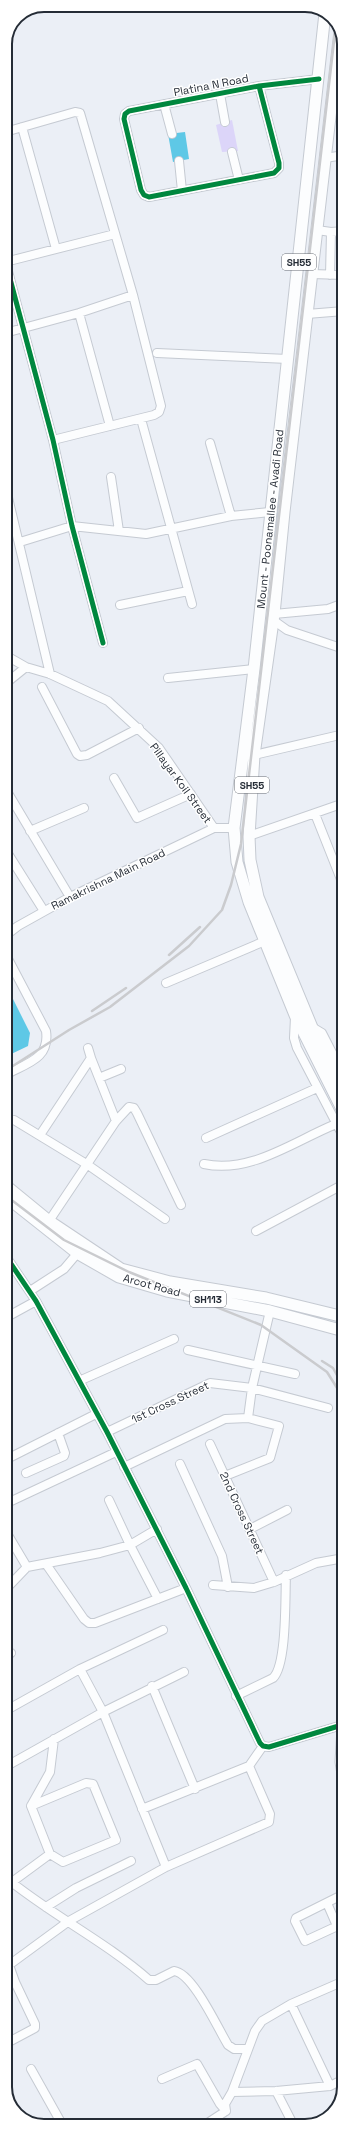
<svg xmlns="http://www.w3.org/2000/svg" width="349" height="2131" font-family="'Space Grotesk',sans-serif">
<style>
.green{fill:#dcd5f9}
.water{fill:#5ec8e6}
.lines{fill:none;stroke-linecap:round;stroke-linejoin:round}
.minor-casing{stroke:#c5cad2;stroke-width:10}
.major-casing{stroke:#c5cad2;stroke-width:13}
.minor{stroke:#fcfdfe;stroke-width:8}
.major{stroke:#fcfdfe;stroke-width:11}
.rail{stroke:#cacbce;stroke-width:2.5}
.cycleway-casing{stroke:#fff;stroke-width:8}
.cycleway{stroke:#00873e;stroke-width:5}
.labels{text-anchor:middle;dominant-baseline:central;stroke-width:3;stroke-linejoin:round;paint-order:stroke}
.shield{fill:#fff;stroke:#666b72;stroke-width:1}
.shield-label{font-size:10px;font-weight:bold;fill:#252c36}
.street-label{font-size:11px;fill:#252c36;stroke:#fff}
.rim{fill:none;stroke:#252c36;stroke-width:2}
</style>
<rect width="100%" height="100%" fill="#ebeff6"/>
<!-- green -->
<path class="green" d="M232,120L238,151L222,152L216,125Z"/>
<!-- water -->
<path class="water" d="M185,132L189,159L173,162L168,134Z
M5,983L30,1033L28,1046L5,1057Z"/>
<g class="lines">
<!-- minor casing -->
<g class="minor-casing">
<path id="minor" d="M259,86L279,163V168L274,173L149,197L144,195L141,190L124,119L125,114L129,111L259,86L319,79
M220,94L225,122
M164,104L172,134
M22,127L56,249
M5,132L75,112L80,113L133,295L161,406L159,412L154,415L53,440
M232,152L239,180
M325,158L344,155
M179,161L182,191
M317,230L331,232L344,231
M5,260L53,440L72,526L103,643
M5,262L115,234
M312,274L344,275
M330,275L331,232
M79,313L110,426
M307,314L344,311
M5,333L79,313L133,295
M157,353L288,359
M141,419L192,604
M210,443L231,516
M111,477L119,531
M5,485L50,674
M20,542L72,526L146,534L231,516L270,512
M120,605L188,591
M274,614L328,609L344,603
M273,620L287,630L344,649
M5,655L26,667L50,674L108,701L159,748L214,828
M168,678L254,669
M5,684L26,667
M42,687L77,754L80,756L87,755L139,728
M254,755L344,734
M114,778L137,818L191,794
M5,788L70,897
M315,814L344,887
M30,831L84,808
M249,836L344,803
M5,849L44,911
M5,936L18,926L70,897L214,828H234
M5,953L46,1031C50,1059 27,1063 5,1075
M166,983L265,941
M295,1017L294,1038L297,1048L344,1138
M312,1027L322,1033L344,1076
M88,1048L91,1058
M99,1078L121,1069
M14,1120L88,1165L165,1219
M40,1135L91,1058L116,1121
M206,1138L317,1088
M204,1164C251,1174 294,1141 336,1124
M47,1224L116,1121L129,1107L134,1108L137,1113L181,1205
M256,1231L344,1184
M5,1255L36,1301L107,1432L186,1588L260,1743L263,1746L269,1747L342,1725
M30,1291L64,1269L81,1249
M5,1318L36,1301
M188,1350L295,1374
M79,1381L174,1339
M248,1418L252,1388L270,1311
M107,1432L210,1383L252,1388L328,1408
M210,1444L274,1582
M5,1460L96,1414
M180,1464L222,1556L228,1587
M124,1467L225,1419L248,1418L279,1426L270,1458L225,1476
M26,1473L64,1456L65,1453L58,1433
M109,1500L130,1545L158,1599
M5,1504L116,1452
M250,1529L287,1510
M5,1530L27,1567
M46,1564L84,1619L89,1623H95L186,1588
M213,1585L254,1588L274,1582L316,1563L344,1558
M5,1590L27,1567L100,1553L130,1545L157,1529
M5,1657L11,1653
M80,1669L103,1712L166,1867
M152,1686L195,1789
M236,1696L273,1678C287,1665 285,1597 286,1575
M5,1711L80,1669L163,1630
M5,1767L103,1712L184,1672
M31,1806L50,1854
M142,1809L249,1766
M5,1877C51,1915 105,1941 149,1980H156L174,1971C193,1973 218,2029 228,2045L234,2049H248
M12,1882L50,1854L63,1862L116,1840L93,1784L86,1783L31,1806L50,1772L54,1739
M344,1894L296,1918L295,1921L305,1941L344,1923
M327,1903L337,1926
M46,1907L76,1888L131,1861
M5,1960L9,1965L69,1921L166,1867L269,1822L270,1814L249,1766L263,1746
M5,1986L15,1982
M5,2044L35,2028V2024L15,1982L9,1965
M31,2069L63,2126
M162,2079L197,2064L220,2104L226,2111
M330,2086L344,2079
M276,2091L294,2126
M232,2092L276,2091L330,2086L291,2004
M203,2126L226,2111L225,2104L232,2092L255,2031L262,2021L291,2004L344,1981"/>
</g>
<!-- major casing -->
<g class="major-casing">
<path id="major" d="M325,13L254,669L234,828L237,862L249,902L295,1015L344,1113
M340,31L284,512L274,614L254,755L249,836L250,860L258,897L318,1042L344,1092
M5,1185L49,1221L121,1269L170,1282L266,1298L344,1317
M5,1196L77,1253L119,1277L167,1291L270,1311L344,1331
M344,1711L341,1762L344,1780"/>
</g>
<!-- minor -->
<use href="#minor" class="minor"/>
<!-- major -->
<use href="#major" class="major"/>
<!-- rail -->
<path class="rail" d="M169,955L200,927
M92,1011L126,988
M5,1071L69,1030L110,1007L189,946L222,910L231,885L241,844L336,24
M5,1195L64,1240L129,1272L261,1325L327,1372L344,1399
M322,1361L333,1368L344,1388"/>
<!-- cycleway casing -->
<g class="cycleway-casing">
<path id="cycleway" d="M259,86L279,163V168L274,173L149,197L144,195L141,190L124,119L125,114L129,111L259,86L319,79
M5,260L53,440L72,526L103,643
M5,1255L36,1301L107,1432L186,1588L260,1743L263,1746L269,1747L342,1725"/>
</g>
<!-- cycleway -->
<use href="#cycleway" class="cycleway"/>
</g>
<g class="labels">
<!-- shield labels -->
<g class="shield">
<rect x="282" y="254" width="34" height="16" rx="3"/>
<rect x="235" y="777" width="34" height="16" rx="3"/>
<rect x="190" y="1291" width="36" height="16" rx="3"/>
</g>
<g class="shield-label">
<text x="299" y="262">SH55</text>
<text x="252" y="785">SH55</text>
<text x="208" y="1299">SH113</text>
</g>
<!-- street labels -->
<g class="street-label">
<text transform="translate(211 85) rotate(-11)">Platina N Road</text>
<text transform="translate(270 519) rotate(-84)">Mount - Poonamallee - Avadi Road</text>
<text transform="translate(181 783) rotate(54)">Pillayar Koil Street</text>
<text transform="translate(108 879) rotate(-26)">Ramakrishna Main Road</text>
<text transform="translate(152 1285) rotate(15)">Arcot Road</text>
<text transform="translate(170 1402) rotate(-25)">1st Cross Street</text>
<text transform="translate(242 1513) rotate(65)">2nd Cross Street</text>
</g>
</g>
<!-- crop -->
<path d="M0 0H349V2131H0ZM44 12H305A32 32 0 0 1 337 44V2087A32 32 0 0 1 305 2119H44A32 32 0 0 1 12 2087V44A32 32 0 0 1 44 12Z" fill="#fff" fill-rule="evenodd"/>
<path class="rim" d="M44 12H305A32 32 0 0 1 337 44V2087A32 32 0 0 1 305 2119H44A32 32 0 0 1 12 2087V44A32 32 0 0 1 44 12Z"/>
</svg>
